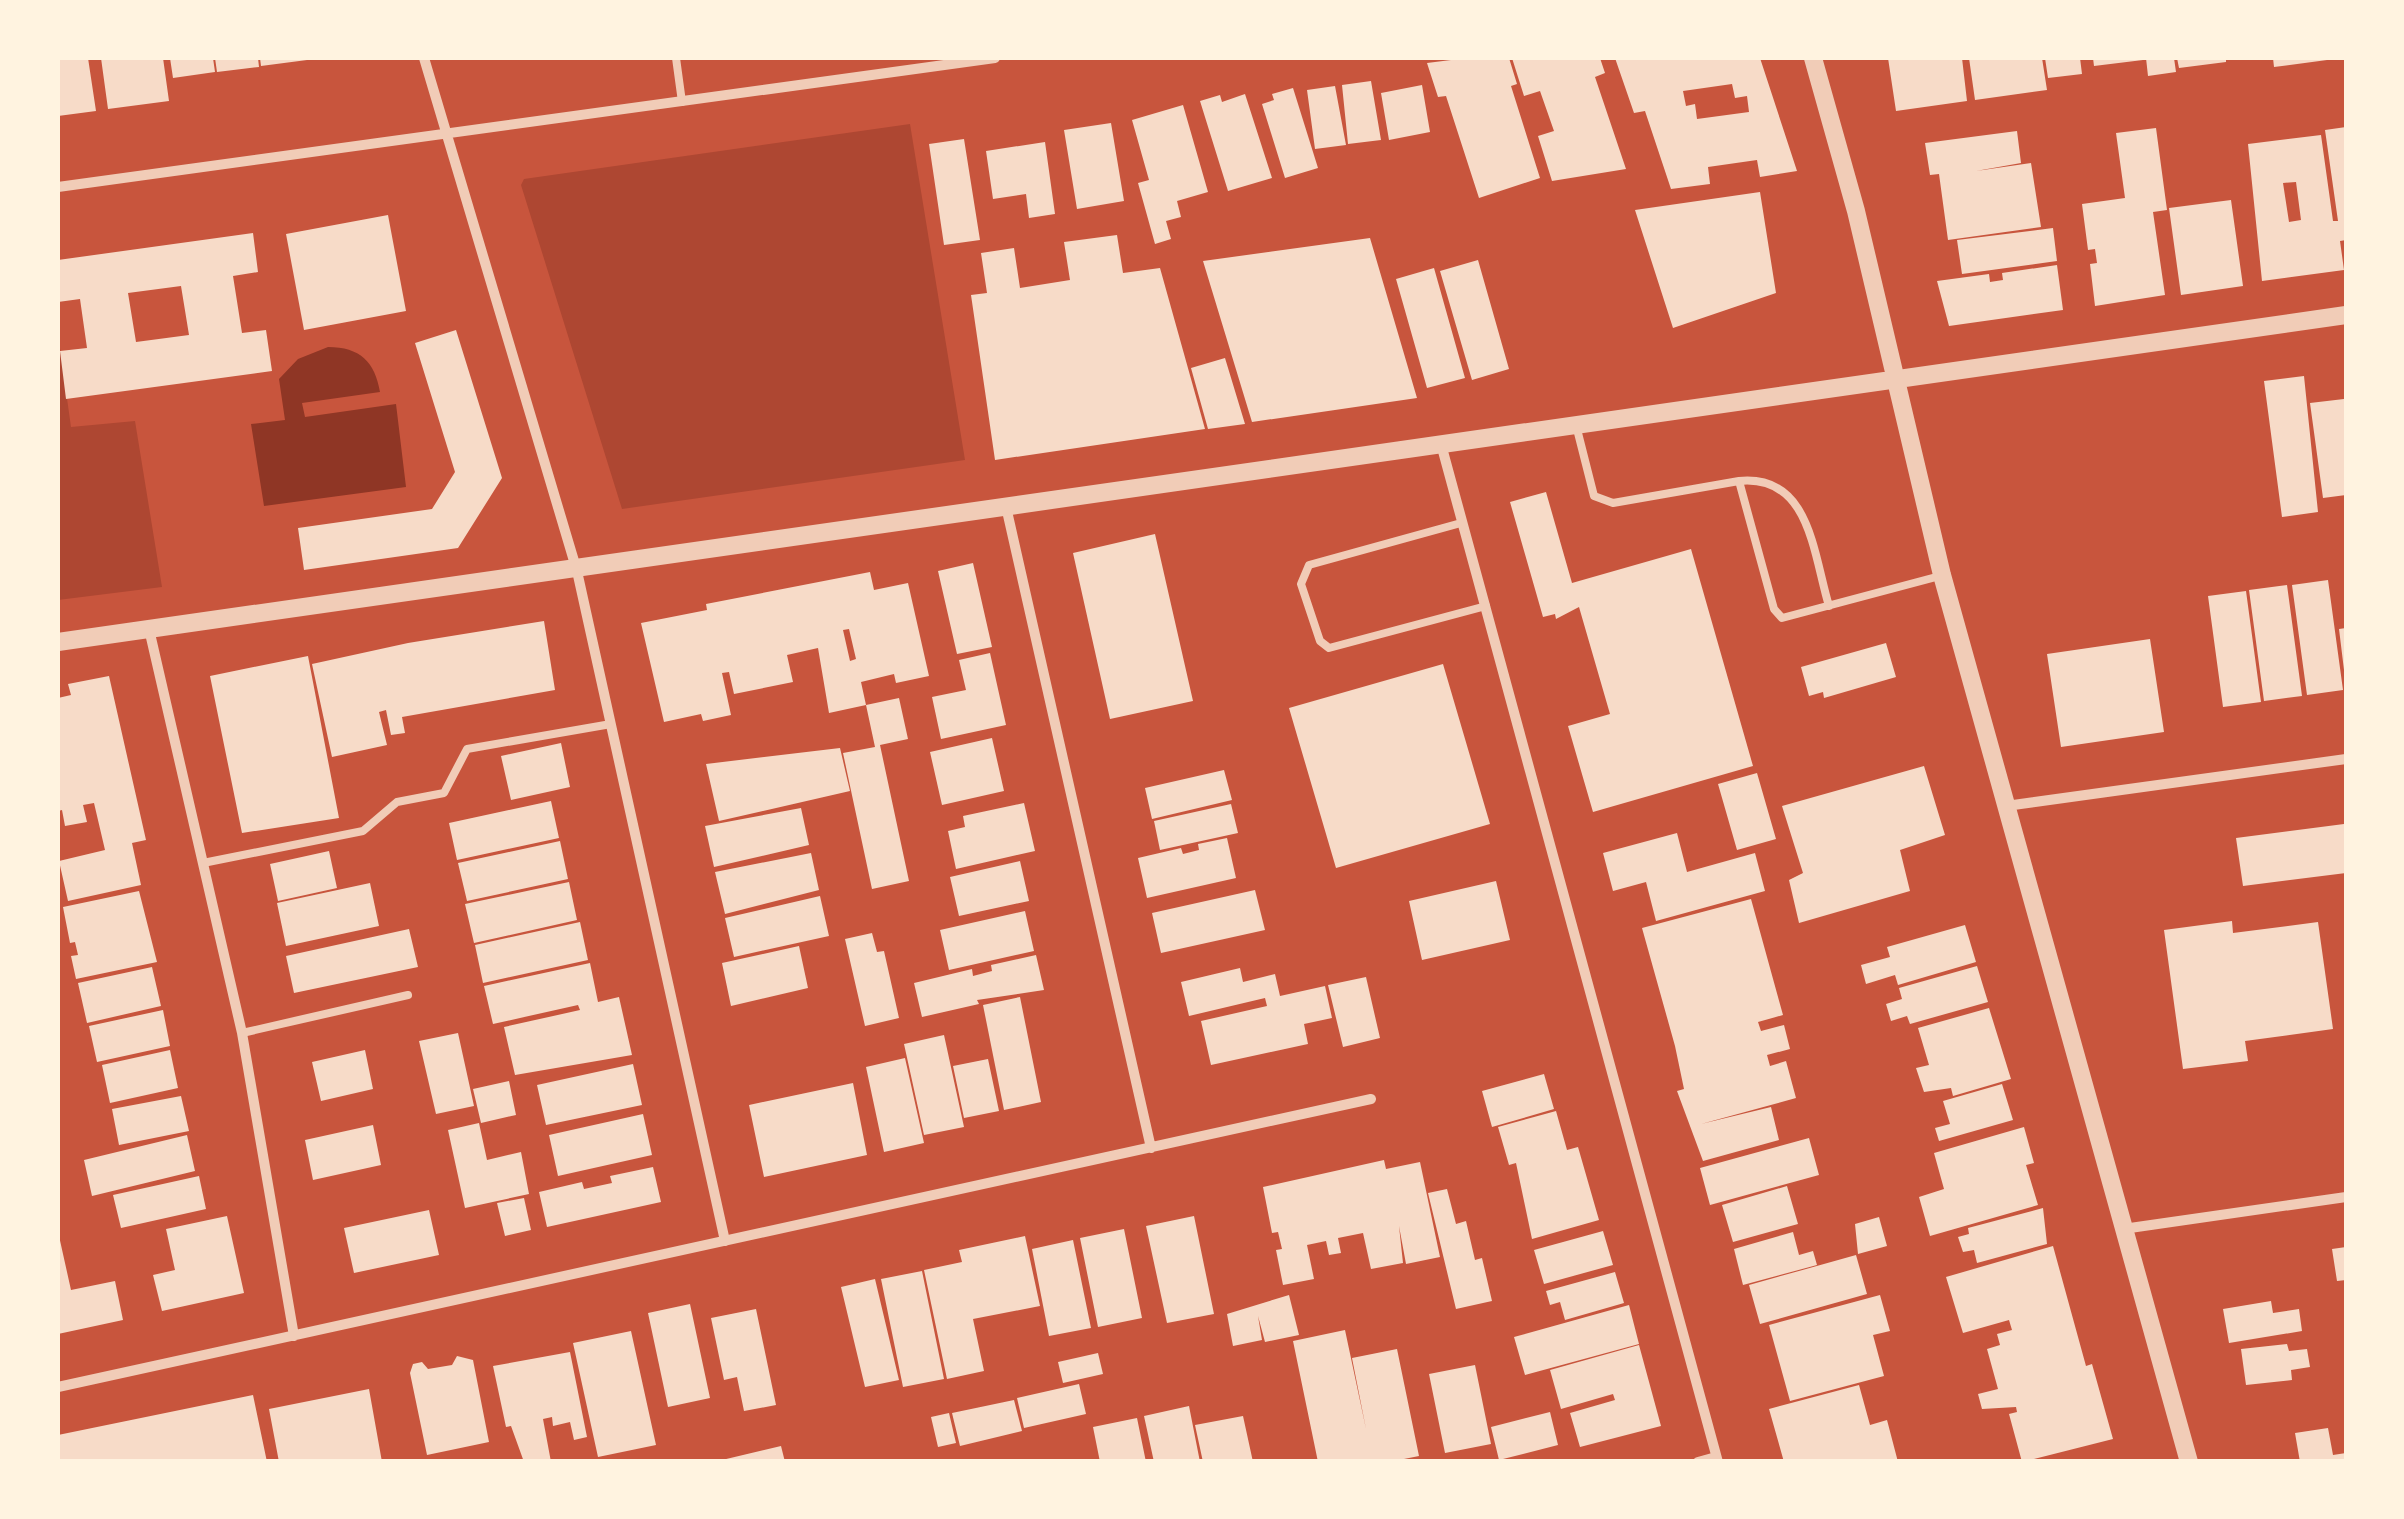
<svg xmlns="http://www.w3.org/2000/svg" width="2404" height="1519" font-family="Signika,sans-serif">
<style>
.green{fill:#ae4732}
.water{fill:#8f3625}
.building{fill:#f7dbc8;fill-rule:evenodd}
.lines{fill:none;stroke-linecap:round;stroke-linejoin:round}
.service{stroke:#f1ccb7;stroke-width:8}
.minor{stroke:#f1ccb7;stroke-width:10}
.tertiary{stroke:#f1ccb7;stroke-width:18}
</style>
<rect width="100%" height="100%" fill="#c8553d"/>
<!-- green -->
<path class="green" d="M910,124L965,460L622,509L521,185L524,179Z
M58,334L71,427L135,421L162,587L58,600Z"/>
<!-- water -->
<path class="water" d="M328,347C360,347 375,362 380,392L302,403L305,417L396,404L406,487L264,506L251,424L285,420L279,379L298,359Z"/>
<!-- building -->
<path class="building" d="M58,58H88L96,111L58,116Z
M101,58H163L169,101L108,109Z
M170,58H213L215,72L173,78Z
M215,58H258L259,67L217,72Z
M260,58H306L307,60L261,66Z
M1467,58H1509L1517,84L1511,86L1540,178L1479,198L1446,96L1438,97L1427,63Z
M1512,58H1600L1605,73L1595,77L1626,169L1552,181L1538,136L1554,131L1540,91L1524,96Z
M1615,58H1760L1797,171L1760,177L1757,160L1708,167L1710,184L1671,189L1645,111L1634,113ZM1732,84L1735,98L1747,96L1749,112L1697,119L1695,104L1686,106L1683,91Z
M1888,58H1962L1967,101L1896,111Z
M1969,58H2042L2047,90L1975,100Z
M2045,58H2080L2082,74L2048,78Z
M2093,58H2143V60L2094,66Z
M2146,58H2174L2176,72L2148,76Z
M2177,58H2226V62L2179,68Z
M2273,58H2327V60L2274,67Z
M1371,81L1381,140L1348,144L1342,85Z
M1422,85L1430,132L1389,140L1381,93Z
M1335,86L1346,145L1315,149L1307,90Z
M1293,88L1318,168L1285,178L1262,104L1274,100L1272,94Z
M1245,94L1272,178L1228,191L1200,101L1220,95L1222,102Z
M1183,105L1208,192L1177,201L1181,217L1166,221L1171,239L1155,244L1138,183L1149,180L1132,120Z
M1111,123L1124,201L1077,209L1064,130Z
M2346,127V240L2340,241L2344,270L2262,281L2248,144L2321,135L2333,221H2338L2325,130ZM2296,182L2301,220L2289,222L2283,183Z
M2156,128L2167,210L2153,212L2165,295L2095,306L2090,264L2097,263L2095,249L2088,250L2082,204L2125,198L2116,133Z
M2017,131L2021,163L1976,171L2031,163L2041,227L1948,240L1939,174L1930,175L1925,143Z
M964,139L980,240L944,245L929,144Z
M1045,142L1055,214L1029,218L1026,194L993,199L986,151Z
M1760,192L1776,293L1673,328L1635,210Z
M2231,200L2243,286L2181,295L2169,208Z
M388,215L406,311L304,330L286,234Z
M2053,228L2057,261L1962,274L1957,240Z
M253,233L258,272L233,276L242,333L266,330L272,371L66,399L60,351L87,348L80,299L58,302V260ZM181,286L189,335L136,342L128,293Z
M1117,235L1123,273L1160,268L1205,429L995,460L971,295L987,293L981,253L1014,248L1020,288L1070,280L1064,242Z
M1370,238L1417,398L1252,422L1203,261Z
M1478,260L1509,369L1472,380L1440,271Z
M2057,265L2063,310L1949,326L1937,281L1989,274L1990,282L2003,280L2002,273Z
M1434,268L1465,378L1427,388L1396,279Z
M456,330L502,478L458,548L304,570L298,528L432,509L455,472L415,343Z
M1225,358L1245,424L1208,429L1191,368Z
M2304,376L2318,512L2282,517L2264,381Z
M2344,399L2346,495L2323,498L2310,403Z
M1546,492L1572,583L1691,549L1753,766L1593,812L1568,726L1610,714L1579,607L1556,619L1555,614L1543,617L1510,502Z
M1155,534L1193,701L1110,719L1073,553Z
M973,563L992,647L957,654L938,571Z
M870,572L874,590L908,583L929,676L896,683L894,674L861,682L866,705L829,713L818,648L787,655L793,682L734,694L729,672L722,673L731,715L703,721L701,714L664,722L641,623L707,610L706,604ZM849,629L856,659L850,661L843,630Z
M2328,580L2343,690L2307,695L2292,585Z
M2287,585L2302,696L2264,701L2249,590Z
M2246,591L2261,702L2223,707L2208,596Z
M544,621L555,690L402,717L405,733L391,735L386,710L379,712L387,745L332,757L312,664L408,643Z
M2346,628V670H2344L2339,629Z
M2150,639L2164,732L2061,747L2047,654Z
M1886,643L1896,677L1824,698L1823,692L1809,696L1801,667Z
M990,653L1006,725L941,739L932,697L966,690L959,660Z
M308,656L339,818L242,833L210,676Z
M1443,664L1490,824L1336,868L1289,708Z
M109,676L146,840L132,843L141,885L68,901L59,861L105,850L94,803L83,805L87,822L65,826L62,810L58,811V698L71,695L68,684Z
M899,698L908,739L880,745L909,881L872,889L843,753L875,747L866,705Z
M992,738L1004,791L942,805L930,752Z
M561,743L570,787L511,800L501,756Z
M840,748L850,791L719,821L706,764Z
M1924,766L1945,835L1900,850L1910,891L1799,923L1789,880L1803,873L1782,806Z
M1224,770L1232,800L1152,819L1145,788Z
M1757,773L1776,839L1737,850L1718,784Z
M551,801L559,838L457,860L449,823Z
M1024,803L1035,851L956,869L948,831L965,827L963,816Z
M1231,804L1238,833L1160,850L1154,821Z
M801,808L809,845L714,867L705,826Z
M2344,824L2346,873L2243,886L2236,838Z
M1677,833L1687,872L1755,853L1765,891L1656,921L1646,882L1613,891L1603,853Z
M1227,838L1236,878L1147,898L1138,858L1181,848L1183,854L1199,850L1198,844Z
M560,841L568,879L467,901L458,863Z
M329,851L337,888L278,901L270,864Z
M811,853L819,890L725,914L715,872Z
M1020,861L1029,901L959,916L950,877Z
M1496,881L1510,940L1422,960L1409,901Z
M569,882L577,920L474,943L465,904Z
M370,883L379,926L286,946L277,903Z
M1255,890L1265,930L1161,953L1152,913Z
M139,891L157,962L76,979L71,956L78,955L75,942L70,943L63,907Z
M820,896L829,936L734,957L725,918Z
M1751,899L1783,1015L1758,1022L1761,1031L1784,1025L1790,1049L1767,1055L1770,1066L1786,1061L1796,1098L1701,1124L1771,1107L1779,1140L1703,1161L1677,1091L1684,1089L1675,1046L1642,928Z
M1025,911L1034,951L949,970L940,930Z
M2232,921L2233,933L2318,922L2333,1029L2245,1041L2248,1061L2183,1069L2164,930Z
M580,922L588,960L483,983L475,945Z
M1965,925L1976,962L1898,985L1895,975L1866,984L1861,965L1890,957L1887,947Z
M409,929L418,967L294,993L286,956Z
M872,933L877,952L884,951L899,1018L865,1026L845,939Z
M799,946L808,988L731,1006L722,963Z
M1036,955L1044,990L977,1000L979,1004L922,1017L914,983L972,969L973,976L992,971L991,965Z
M590,963L598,1002L619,997L632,1055L515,1075L504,1027L580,1010L578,1005L493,1024L484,986Z
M1977,966L1988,1002L1910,1024L1907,1016L1891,1021L1886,1004L1902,999L1899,988Z
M152,967L161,1006L87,1023L78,983Z
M1240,968L1243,982L1275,974L1280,996L1325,986L1332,1018L1304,1024L1308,1044L1211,1065L1201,1021L1267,1006L1265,998L1189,1016L1181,982Z
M1366,977L1380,1038L1343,1047L1328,985Z
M1020,997L1041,1102L1004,1110L983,1005Z
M1989,1008L2011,1079L1953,1096L1951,1088L1924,1092L1916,1068L1929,1065L1918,1028Z
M163,1010L170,1046L97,1062L89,1026Z
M458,1033L474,1106L436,1114L419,1041Z
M944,1035L964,1127L924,1135L904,1044Z
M170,1050L178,1088L110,1103L102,1065Z
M365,1050L373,1089L321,1101L312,1062Z
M905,1058L924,1143L884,1152L866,1067Z
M988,1059L999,1111L964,1118L953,1066Z
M633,1064L642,1105L546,1125L537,1085Z
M1544,1074L1554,1109L1492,1127L1482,1091Z
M509,1081L516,1115L481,1123L473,1089Z
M853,1083L867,1155L764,1177L749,1105Z
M2002,1084L2013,1120L1939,1141L1935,1128L1950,1124L1943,1101Z
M181,1096L189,1131L119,1145L112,1109Z
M1556,1111L1567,1150L1578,1147L1599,1220L1532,1239L1516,1163L1509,1165L1498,1127Z
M643,1114L652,1155L558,1176L549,1135Z
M479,1123L487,1160L521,1152L529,1194L465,1208L448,1130Z
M373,1125L381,1165L313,1180L305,1140Z
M2024,1127L2034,1163L2026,1165L2038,1205L1930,1236L1919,1197L1944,1189L1934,1153Z
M187,1135L195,1171L92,1196L84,1160Z
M1809,1138L1819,1175L1710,1205L1700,1168Z
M1384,1160L1386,1169L1420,1162L1440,1257L1406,1264L1399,1226L1403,1263L1371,1269L1363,1233L1338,1238L1341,1253L1329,1255L1326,1241L1307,1245L1314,1279L1283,1285L1276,1250L1282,1249L1278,1232L1272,1233L1263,1187Z
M653,1167L661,1202L547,1227L539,1192L582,1182L584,1189L612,1183L610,1176Z
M199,1176L206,1209L121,1228L113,1195Z
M1787,1186L1798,1224L1733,1242L1722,1205Z
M1447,1189L1456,1224L1466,1221L1475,1260L1482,1258L1492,1301L1456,1309L1428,1193Z
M524,1198L531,1230L505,1236L497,1203Z
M2043,1208L2047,1244L1977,1263L1974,1250L1963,1252L1958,1237L1969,1234L1968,1228Z
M429,1210L439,1255L354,1273L344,1228Z
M227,1216L244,1293L162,1311L153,1275L175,1270L166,1229Z
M1194,1216L1214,1314L1167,1323L1146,1226Z
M1879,1217L1887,1246L1858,1254L1855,1224Z
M1124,1229L1142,1318L1098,1327L1080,1238Z
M1603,1231L1613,1265L1544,1284L1534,1250Z
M1793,1232L1799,1255L1813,1251L1817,1265L1743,1285L1734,1249Z
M59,1236L71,1290L115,1281L123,1320L58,1334Z
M1025,1236L1040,1306L973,1319L984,1371L947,1379L924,1270L962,1262L959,1250Z
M1073,1240L1091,1328L1049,1336L1032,1249Z
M2053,1246L2086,1366L2092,1364L2113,1439L2022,1462L2009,1414L2017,1412L2016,1407L1982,1409L1978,1394L1998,1389L1987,1349L2000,1345L1997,1334L2012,1330L2009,1320L1963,1333L1946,1277Z
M2346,1247V1280L2337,1281L2332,1249Z
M1856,1255L1867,1294L1760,1324L1749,1285Z
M922,1271L944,1379L903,1387L881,1279Z
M1615,1272L1624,1303L1565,1320L1560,1302L1550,1305L1546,1291Z
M875,1279L899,1380L865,1387L841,1287Z
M1289,1295L1299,1335L1265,1342L1258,1316L1262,1340L1233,1346L1227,1314Z
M1880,1295L1890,1331L1873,1335L1884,1376L1790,1401L1769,1325Z
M2271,1301L2273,1313L2299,1309L2302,1331L2229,1343L2223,1309Z
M690,1304L710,1398L668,1407L648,1313Z
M1629,1305L1639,1344L1525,1375L1514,1337Z
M756,1309L776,1405L744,1411L737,1377L724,1380L711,1318Z
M1345,1330L1366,1429L1352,1358L1397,1349L1419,1456L1389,1462H1318L1293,1341Z
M631,1331L656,1445L598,1457L573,1343Z
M2287,1344L2289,1351L2307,1349L2310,1367L2291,1370L2292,1380L2246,1385L2241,1349Z
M1639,1345L1661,1426L1580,1447L1570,1413L1615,1400L1613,1394L1561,1409L1550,1370Z
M570,1352L587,1437L574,1440L570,1422L553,1426L552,1417L543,1419L551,1462H524L511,1426L506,1427L493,1366Z
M1098,1353L1103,1374L1063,1383L1058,1362Z
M457,1356L473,1360L489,1442L427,1455L410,1373L413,1364L422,1362L428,1369L452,1365Z
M1475,1365L1491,1444L1445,1453L1429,1374Z
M1079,1384L1086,1414L1024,1428L1017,1398Z
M1859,1385L1870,1425L1887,1420L1898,1462H1784L1769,1409Z
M369,1389L382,1462H279L269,1409Z
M253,1395L267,1462H58V1435Z
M1014,1400L1022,1431L960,1446L952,1413Z
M1189,1406L1200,1462H1154L1144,1416Z
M1550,1412L1558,1445L1499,1460L1491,1427Z
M949,1413L956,1443L938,1447L931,1417Z
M1243,1416L1253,1462H1203L1195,1425Z
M1137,1418L1146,1462H1100L1093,1427Z
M2328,1428L2333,1455L2346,1453V1462H2300L2295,1433Z
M781,1446L785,1462H722V1460Z"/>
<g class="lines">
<!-- service -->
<path class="service" d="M676,58L682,102
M1577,429L1594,496L1613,503L1739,481L1774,609L1782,618L1940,576
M1739,481C1810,474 1813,553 1829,606
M1461,523L1309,565L1301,584L1320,641L1329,648L1486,606
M203,863L363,831L397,802L444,793L467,749L611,724
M242,1033L408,995"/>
<!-- minor -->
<path class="minor" d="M424,58L577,571L725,1241
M58,187L995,58
M1441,444L1718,1462
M1007,511L1151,1148
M149,629L242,1033L294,1336
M2006,806L2346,759
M2123,1229L2346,1197
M58,1387L1371,1099
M1698,1462L1716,1457"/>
<!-- tertiary -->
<path class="tertiary" d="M1813,58L1856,211L1942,575L2189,1462
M58,642C821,538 1583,424 2346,315"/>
</g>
<!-- border -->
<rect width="2404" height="1519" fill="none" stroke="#fff3e0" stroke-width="120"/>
</svg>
